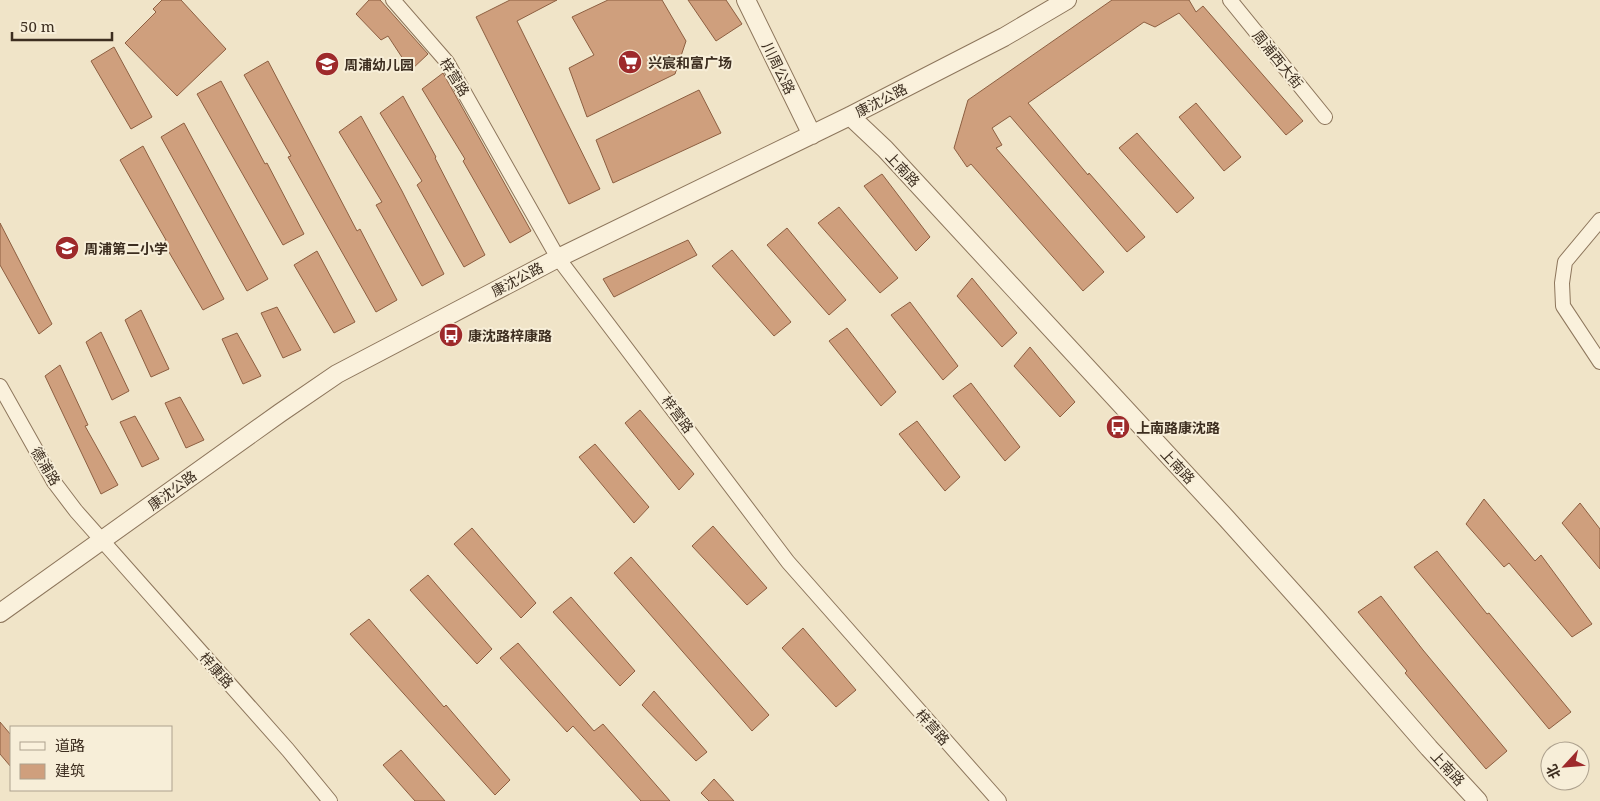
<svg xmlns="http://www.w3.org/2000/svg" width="1600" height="801" font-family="'Noto Serif','Noto Sans SC',serif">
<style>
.building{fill:#cf9f7d;stroke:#8d5f41}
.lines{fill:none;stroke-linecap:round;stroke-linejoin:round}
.minor-casing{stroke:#8d765c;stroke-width:16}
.tertiary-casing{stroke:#8d765c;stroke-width:20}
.minor{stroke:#faf1dc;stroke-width:14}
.tertiary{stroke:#faf1dc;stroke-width:18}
.labels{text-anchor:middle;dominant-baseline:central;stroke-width:4;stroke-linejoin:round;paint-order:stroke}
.street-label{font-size:14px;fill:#3d2e20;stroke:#f7eed8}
.poi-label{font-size:14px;font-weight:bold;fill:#3d2e20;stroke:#f7eed8;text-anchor:start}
</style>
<rect width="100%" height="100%" fill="#f0e4c8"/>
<!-- building -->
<path class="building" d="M162,0H181L226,49L177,96L125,43L156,12L153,9Z
M369,0H380L428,54L411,70L407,65L388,36L381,40L356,14Z
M510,0H557L517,21L600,189L569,204L476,17Z
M608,0H662L686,41L675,74L587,117L569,68L594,55L572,17Z
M688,0H726L742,24L716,41Z
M1112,0H1189L1196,12L1203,6L1303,121L1286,135L1179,13L1155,27L1144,22L1028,103L1088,175L1089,173L1145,237L1127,252L1010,116L992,128L1002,145L996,148L1104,272L1083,291L971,164L967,167L954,148L968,100Z
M114,47L152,117L131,129L91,61Z
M268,61L357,231L360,229L397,300L376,312L288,157L291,156L244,75Z
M443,73L531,231L510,243L463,161L465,159L422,89Z
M221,81L265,164L267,163L304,234L283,245L197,94Z
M699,90L721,133L613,183L596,140Z
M403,96L436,157L435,158L485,255L464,267L417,185L422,181L380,113Z
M1196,103L1241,157L1224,171L1179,117Z
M361,116L402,191L444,274L422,286L376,205L382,202L339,132Z
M184,123L268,279L247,291L161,137Z
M1137,133L1194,198L1177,213L1119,148Z
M143,146L224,299L203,310L163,242L166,240L120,160Z
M882,174L930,237L916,251L864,186Z
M839,207L898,278L880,293L818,223Z
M0,223L52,324L39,334L0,265Z
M787,228L846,300L829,315L767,245Z
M688,240L697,255L614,297L603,279Z
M732,250L791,322L774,336L712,266Z
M317,251L355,322L334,333L294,265Z
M972,278L1017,333L1002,347L957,296Z
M910,302L958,366L943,380L891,315Z
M277,307L301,350L283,358L261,313Z
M141,310L169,369L151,377L125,320Z
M847,328L896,392L881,406L829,341Z
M101,332L129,391L112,400L86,342Z
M237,333L261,376L243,384L222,339Z
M1030,347L1075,402L1060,417L1014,366Z
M60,365L88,425L85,426L118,485L101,494L45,376Z
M971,383L1020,447L1005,461L953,396Z
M180,397L204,440L186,448L165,403Z
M640,410L694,474L679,490L625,423Z
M135,416L159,459L142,467L120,422Z
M917,421L960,477L945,491L899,434Z
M595,444L649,507L634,523L579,457Z
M1484,499L1535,561L1541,555L1592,624L1572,637L1509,563L1504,567L1466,524Z
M1580,503L1600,529V569L1562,523Z
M713,526L767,588L747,605L692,546Z
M472,528L536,603L521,618L454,544Z
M1437,551L1487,614L1489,613L1571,712L1549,729L1414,567Z
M631,557L769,715L752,731L614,573Z
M428,575L492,649L477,664L410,590Z
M1381,596L1423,650L1507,751L1486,769L1405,673L1407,671L1358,612Z
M571,597L635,671L620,686L553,612Z
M369,619L444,707L446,705L510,780L495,795L350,634Z
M803,628L856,690L836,707L782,648Z
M518,643L594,731L603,724L670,801H641L573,726L567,732L500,658Z
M654,691L707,752L696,761L642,705Z
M0,722L11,735V767L0,754Z
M401,750L445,801H415L383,765Z
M714,779L734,801H709L701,793Z"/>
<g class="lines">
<!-- minor casing -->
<g class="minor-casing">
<path id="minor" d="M393,0L447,62L558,258L788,562L999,801
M1230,0L1325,117
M1600,220L1565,262L1562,283L1563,306L1600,362
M0,386L54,482L76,511L288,750L330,801"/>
</g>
<!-- tertiary casing -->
<g class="tertiary-casing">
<path id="tertiary" d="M746,0L812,135
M850,116L885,149L1227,519L1315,617L1429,748L1478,801
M0,613L280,413L337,374L558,258L850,116L1004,37L1067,0"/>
</g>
<!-- minor -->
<use href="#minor" class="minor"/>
<!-- tertiary -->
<use href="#tertiary" class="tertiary"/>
</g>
<!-- icons -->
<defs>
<g id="supermarket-disc" transform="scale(1.25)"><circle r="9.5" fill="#9e2a2b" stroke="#f7eed8"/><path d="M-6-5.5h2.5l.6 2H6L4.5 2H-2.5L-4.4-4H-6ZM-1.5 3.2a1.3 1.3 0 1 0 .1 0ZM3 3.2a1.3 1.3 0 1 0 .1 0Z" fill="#fff"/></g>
<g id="school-disc" transform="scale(1.25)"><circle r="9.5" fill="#9e2a2b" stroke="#f7eed8"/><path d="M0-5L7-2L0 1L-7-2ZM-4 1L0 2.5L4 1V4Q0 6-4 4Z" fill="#fff"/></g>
<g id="bus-disc" transform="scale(1.25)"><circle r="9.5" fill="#9e2a2b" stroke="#f7eed8"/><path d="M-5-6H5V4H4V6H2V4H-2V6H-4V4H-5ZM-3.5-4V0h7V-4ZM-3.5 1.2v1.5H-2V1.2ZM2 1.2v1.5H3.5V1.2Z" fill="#fff"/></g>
</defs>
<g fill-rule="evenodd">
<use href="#supermarket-disc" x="630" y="62"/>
<use href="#school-disc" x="327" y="64"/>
<use href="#school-disc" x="67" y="248"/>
<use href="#bus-disc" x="451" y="335"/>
<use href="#bus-disc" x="1118" y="427"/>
</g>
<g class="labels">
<!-- street labels -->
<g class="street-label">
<text transform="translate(1278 59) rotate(51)">周浦西大街</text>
<text transform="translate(779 68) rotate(64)">川周公路</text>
<text transform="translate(455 77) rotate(58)">梓营路</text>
<text transform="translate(881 100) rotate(-27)">康沈公路</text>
<text transform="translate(903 169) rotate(47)">上南路</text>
<text transform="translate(517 279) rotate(-28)">康沈公路</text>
<text transform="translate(678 414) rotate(53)">梓营路</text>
<text transform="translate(46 466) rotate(59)">德浦路</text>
<text transform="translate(1178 466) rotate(47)">上南路</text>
<text transform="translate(172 490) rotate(-36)">康沈公路</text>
<text transform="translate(217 670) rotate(48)">梓康路</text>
<text transform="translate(933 727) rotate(48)">梓营路</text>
<text transform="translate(1448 768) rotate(47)">上南路</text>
</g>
<!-- poi labels -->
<g class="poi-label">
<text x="648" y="62">兴宸和富广场</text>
<text x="344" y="64">周浦幼儿园</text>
<text x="84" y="248">周浦第二小学</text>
<text x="468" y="335">康沈路梓康路</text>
<text x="1136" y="427">上南路康沈路</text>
</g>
</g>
<!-- legend -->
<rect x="10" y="726" width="162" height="65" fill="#f7eed8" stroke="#ada18e"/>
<rect x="20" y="742" width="25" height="8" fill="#faf1dc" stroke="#ada18e"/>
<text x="55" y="751" font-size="15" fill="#3d2e20">道路</text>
<rect x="20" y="764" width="25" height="15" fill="#cf9f7d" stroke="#ada18e"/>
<text x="55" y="776" font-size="15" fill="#3d2e20">建筑</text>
<!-- north arrow -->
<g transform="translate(1565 766) rotate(244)"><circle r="24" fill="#f7eed8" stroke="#ada18e"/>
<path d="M0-4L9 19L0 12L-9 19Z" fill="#9e2a2b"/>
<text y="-8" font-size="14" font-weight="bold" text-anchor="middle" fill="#3d2e20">北</text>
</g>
<!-- scale -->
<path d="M12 32v8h100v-8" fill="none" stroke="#3d2e20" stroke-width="2.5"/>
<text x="20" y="32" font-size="15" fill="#3d2e20" stroke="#f7eed8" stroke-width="4" paint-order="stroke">50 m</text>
</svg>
